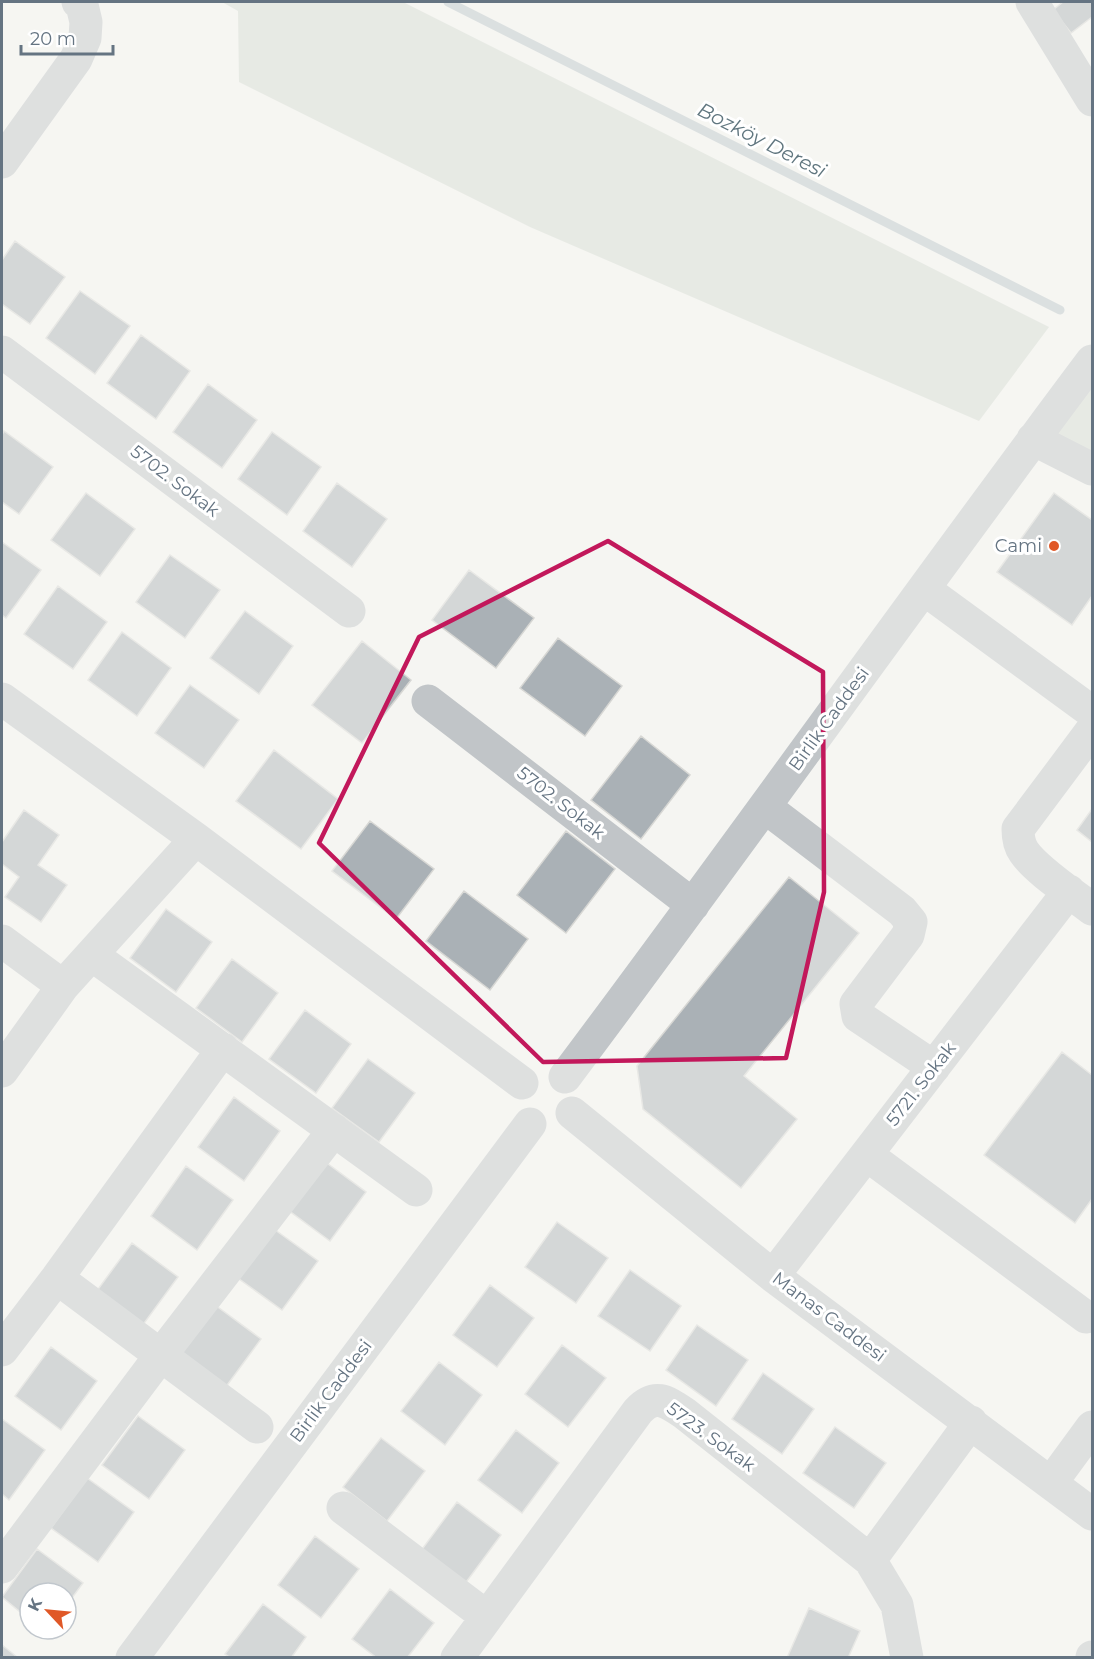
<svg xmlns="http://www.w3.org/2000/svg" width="1094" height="1659" font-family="Montserrat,sans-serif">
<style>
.green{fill:#d6dcd3}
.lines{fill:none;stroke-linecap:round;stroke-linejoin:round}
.stream{stroke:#bbc5ca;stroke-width:9}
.building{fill:#aab1b6;stroke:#d7d7d4;stroke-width:1.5}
.minor{stroke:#c1c5c8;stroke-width:33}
.marked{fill:none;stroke:#c2185b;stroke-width:4.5;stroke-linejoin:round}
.poi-dot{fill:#e05827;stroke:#fff;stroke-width:2}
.labels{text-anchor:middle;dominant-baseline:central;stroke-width:6;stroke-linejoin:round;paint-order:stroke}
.street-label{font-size:18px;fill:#657482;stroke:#fff}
.poi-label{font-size:18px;fill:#657482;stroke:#fff;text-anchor:end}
.water-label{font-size:20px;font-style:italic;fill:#60767f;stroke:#fff}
</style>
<rect width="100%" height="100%" fill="#f5f5f2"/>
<!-- green -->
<path class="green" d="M222,2H403L1049,327L979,421L530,227L239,82L238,11Z
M1092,388V458L1052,436Z"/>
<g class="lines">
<!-- stream -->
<path class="stream" d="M448,2L1060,310"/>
</g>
<!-- building -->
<path class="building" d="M1063,2H1092V17L1071,33L1053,10Z
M15,241L65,277L30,324L2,304V260Z
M80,291L130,326L95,374L46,338Z
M141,335L190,371L156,419L107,383Z
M208,384L257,420L222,468L173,432Z
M4,431L53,467L19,514L2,502V435Z
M272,432L321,467L287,515L238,479Z
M337,483L387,519L352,567L303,531Z
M86,493L135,529L100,576L51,540Z
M1054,493L1092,520V596L1072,625L997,572Z
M2,542L41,570L6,618L2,615Z
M170,555L220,590L185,638L136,602Z
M469,570L534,618L496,668L432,620Z
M58,586L107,622L73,669L24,634Z
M245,611L293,646L259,694L210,658Z
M122,632L171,668L137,716L88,680Z
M558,638L622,686L585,736L520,688Z
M362,641L411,680L362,743L312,705Z
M190,685L239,720L204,768L155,733Z
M641,736L690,775L641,839L591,800Z
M274,750L338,799L301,849L236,801Z
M1092,809V842L1077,830Z
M24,810L59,835L38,865L67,885L41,922L5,897L19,877L2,864V842Z
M370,821L434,869L396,919L332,871Z
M566,831L615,869L566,933L517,895Z
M789,877L859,933L744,1076L797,1119L741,1188L643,1109L637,1066Z
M464,891L528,939L490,990L426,941Z
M166,909L212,942L176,992L130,958Z
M232,959L278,993L242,1042L196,1008Z
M305,1010L351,1044L316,1093L269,1059Z
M1062,1052L1092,1075V1199L1075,1223L984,1155Z
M368,1059L415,1093L379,1142L332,1108Z
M234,1097L280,1131L244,1181L198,1147Z
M320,1158L366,1192L330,1241L284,1207Z
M186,1166L233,1200L197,1250L151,1216Z
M557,1222L608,1258L576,1303L525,1267Z
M271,1227L318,1261L282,1310L235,1276Z
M132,1243L178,1277L142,1326L96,1292Z
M630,1270L681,1306L650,1351L598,1316Z
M490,1285L534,1318L497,1367L453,1335Z
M215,1305L261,1339L225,1388L179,1354Z
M697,1325L748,1360L716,1406L666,1370Z
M562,1345L606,1378L568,1427L525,1394Z
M51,1347L97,1381L61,1430L15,1396Z
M439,1362L482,1395L445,1445L401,1411Z
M763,1373L814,1409L782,1454L732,1419Z
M138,1416L185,1450L149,1499L102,1465Z
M2,1419L45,1450L9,1500L2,1494Z
M835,1427L886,1463L854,1508L803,1473Z
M516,1430L559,1463L522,1513L478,1480Z
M381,1438L425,1471L387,1521L343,1487Z
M87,1478L134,1512L98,1562L51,1528Z
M457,1502L501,1535L464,1585L420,1552Z
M315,1536L359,1569L321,1618L278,1585Z
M37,1549L83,1583L66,1606V1593H30V1620L2,1597Z
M390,1589L434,1623L407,1658H377L352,1639Z
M263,1604L306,1637L291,1658H231L225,1654Z
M809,1608L860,1631L848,1658H787Z
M2,1645L17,1657V1658H2Z"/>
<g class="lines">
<!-- minor -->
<path class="minor" d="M1032,2L1092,100
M2,162L76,59L85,38L86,22L82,5L78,2
M2,352L349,611
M1033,439L1092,469
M924,589L1092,712
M2,699L196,839L522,1083
M428,701L693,905
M1092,730L1018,829C1018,838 1019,845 1024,852C1037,871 1073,894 1092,909
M765,807L902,911L911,922L908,935L856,1004L858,1016L934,1067
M2,941L63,986
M92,955L416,1190
M2,1071L63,986L196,839
M565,1077C743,840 914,598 1092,361
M572,1113L773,1276L1092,1514
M867,1155L1086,1317
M773,1276L1069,891
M57,1278L257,1427
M2,1350L57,1278L223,1049
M1051,1483L1092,1427
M343,1508L487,1617
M870,1560L971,1422
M2,1567L161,1355L334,1130
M132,1658L530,1124
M457,1658L638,1411C655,1393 666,1401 684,1413L870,1560L897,1605L907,1658
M1092,1658V1657"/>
</g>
<!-- marked area -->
<path d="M0 0H1094V1659H0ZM608,541L823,672L824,892L786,1058L543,1062L319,843L419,637Z" fill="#f5f5f2" fill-opacity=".55" fill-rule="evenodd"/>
<path class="marked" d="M608,541L823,672L824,892L786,1058L543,1062L319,843L419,637Z"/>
<!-- markers -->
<circle class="poi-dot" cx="1054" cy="546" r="6"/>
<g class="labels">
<!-- street labels -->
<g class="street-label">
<text transform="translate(175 481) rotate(37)">5702. Sokak</text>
<text transform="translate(829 719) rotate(-54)">Birlik Caddesi</text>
<text transform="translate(561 803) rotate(38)">5702. Sokak</text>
<text transform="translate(921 1084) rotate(-52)">5721. Sokak</text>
<text transform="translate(829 1317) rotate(37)">Manas Caddesi</text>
<text transform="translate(331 1391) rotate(-53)">Birlik Caddesi</text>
<text transform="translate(711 1437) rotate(36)">5723. Sokak</text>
</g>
<!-- poi labels -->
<g class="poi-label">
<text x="1042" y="546">Cami</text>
</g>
<!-- water labels -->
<g class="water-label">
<text transform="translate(762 140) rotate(27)">Bozköy Deresi</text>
</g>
</g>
<!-- border -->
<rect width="1094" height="1659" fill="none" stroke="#657482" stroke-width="6"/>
<!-- north arrow -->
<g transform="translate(48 1611) rotate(296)"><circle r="28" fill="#ffffff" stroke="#c1c7cd" stroke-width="1.5"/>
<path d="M0-4.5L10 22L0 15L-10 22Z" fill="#e05827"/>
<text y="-9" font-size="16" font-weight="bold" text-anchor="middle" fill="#657482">K</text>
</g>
<!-- scale -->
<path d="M21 45v9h92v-9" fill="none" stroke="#657482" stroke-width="3"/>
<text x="30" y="45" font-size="18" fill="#657482" stroke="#ffffff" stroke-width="4.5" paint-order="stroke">20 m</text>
</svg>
